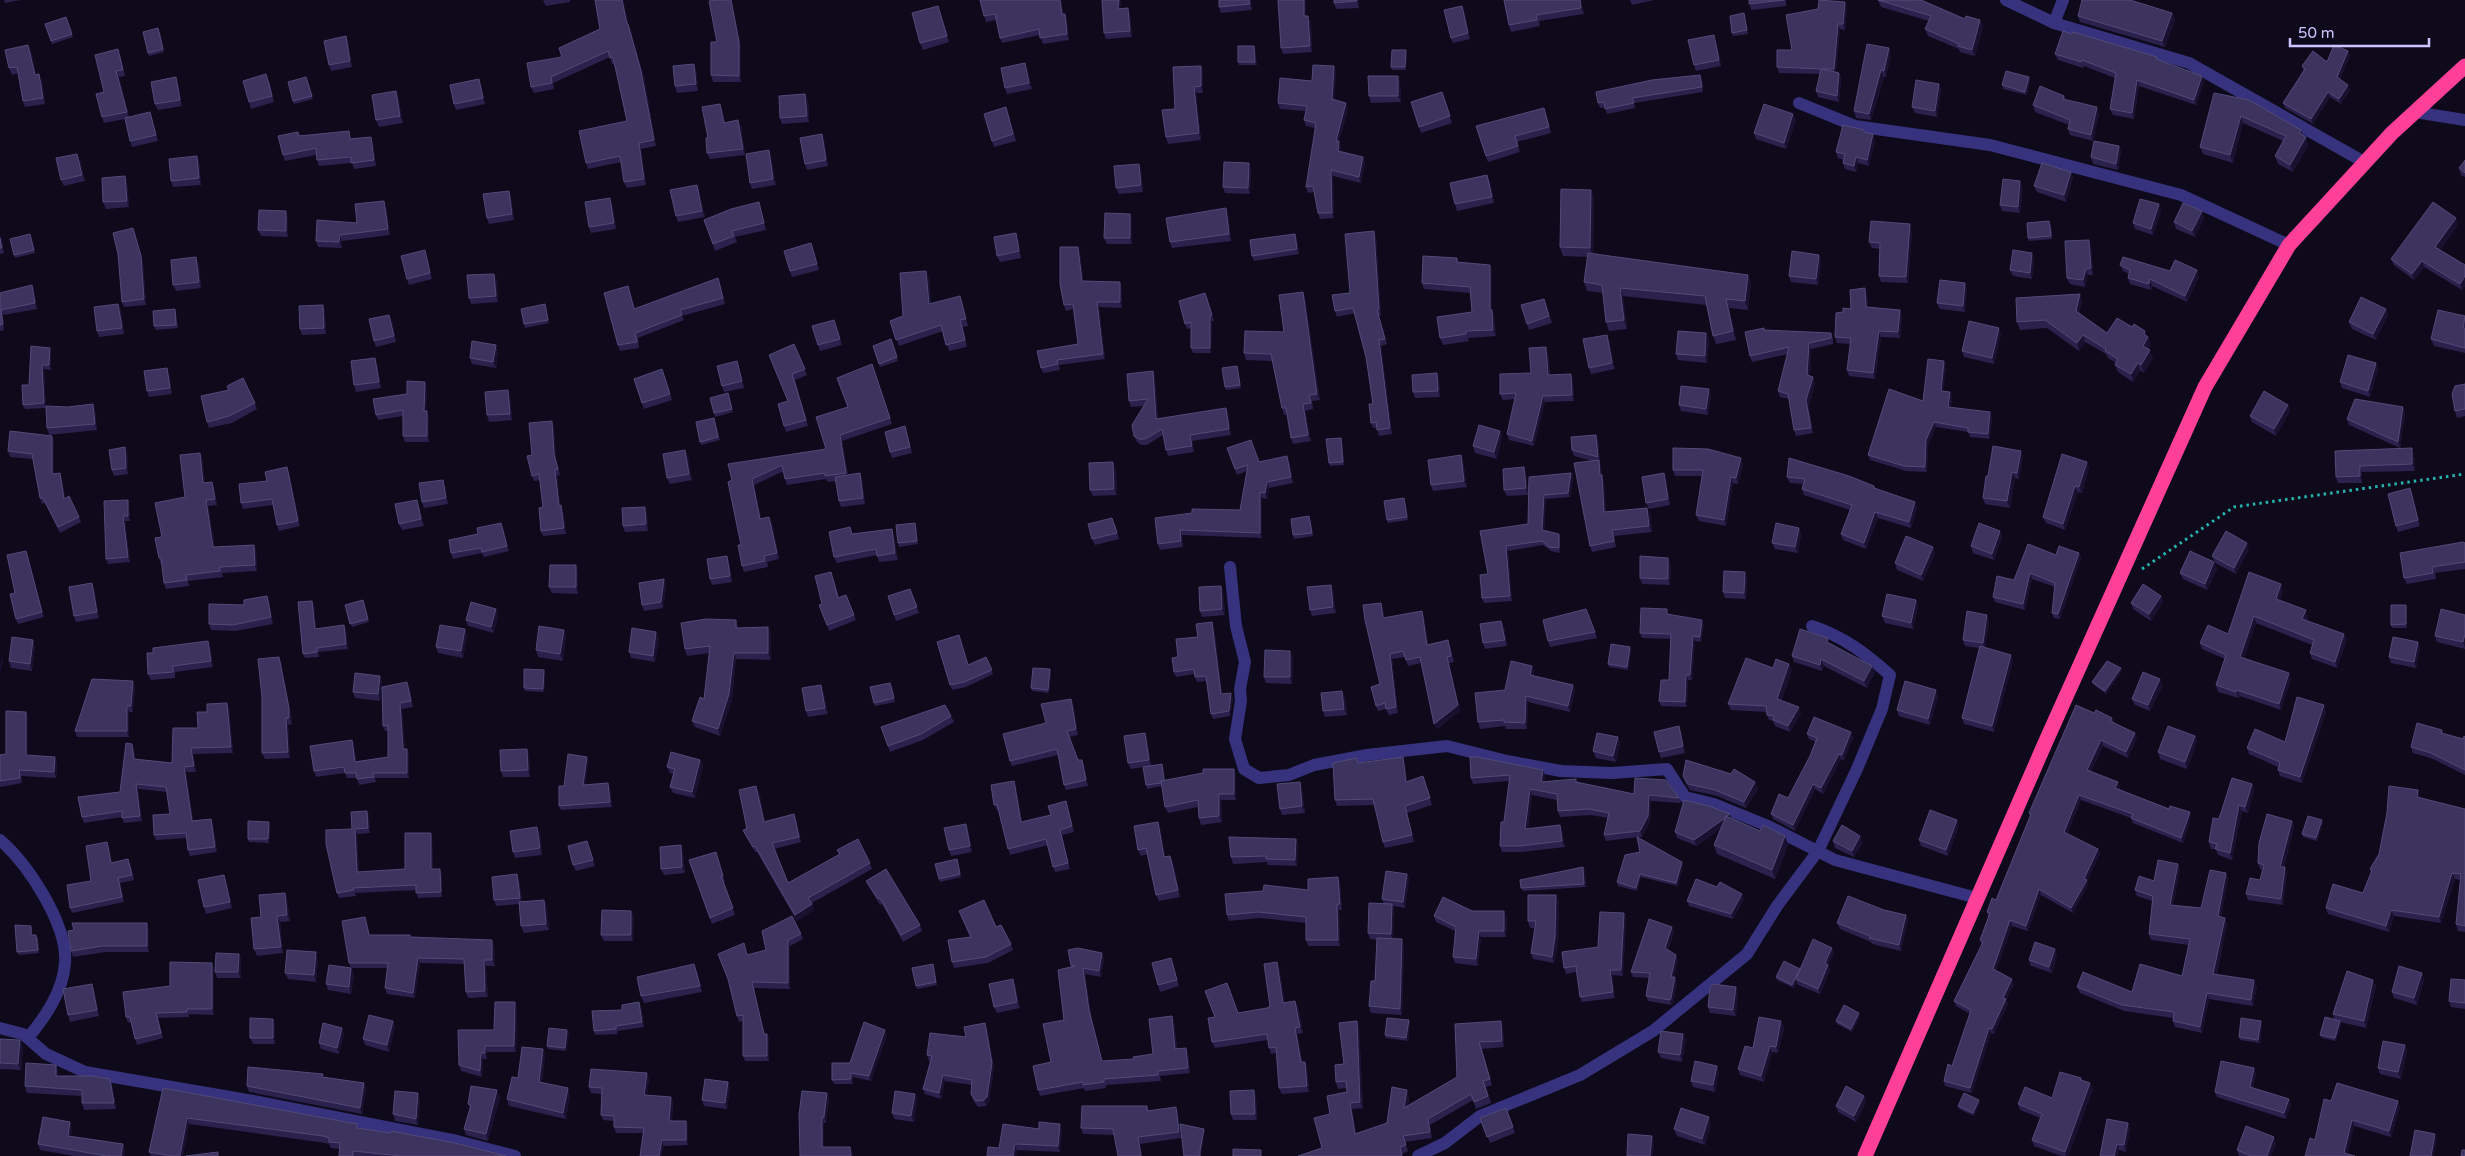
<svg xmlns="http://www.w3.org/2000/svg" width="2465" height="1156" font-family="'Varela Round',sans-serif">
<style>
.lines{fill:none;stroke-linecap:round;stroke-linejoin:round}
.path{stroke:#26b3ad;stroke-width:3;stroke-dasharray:2.5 4;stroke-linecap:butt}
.minor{stroke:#36327e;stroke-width:12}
.highway{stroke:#ff4098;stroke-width:15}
.wall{fill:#2a214c}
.shaded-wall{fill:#181130}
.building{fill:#3c335f;stroke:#524a78}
</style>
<rect width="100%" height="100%" fill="#0e0a1c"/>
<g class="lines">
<!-- path -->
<path class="path" d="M2142,569L2234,507L2465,474"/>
<!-- minor -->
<path class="minor" d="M2006,0L2054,23L2189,63L2364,162
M2054,23L2063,0
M1799,103L1855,126L1990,145L2181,195L2289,245
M2415,112L2465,120
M1230,567L1236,626L1245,662L1240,689L1241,701L1235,739L1244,769L1259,778L1289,775L1314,765L1367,755L1447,746L1507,761L1561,771L1612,773L1667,769L1685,797L1714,804L1768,826L1835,860L1977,898
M0,840C28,864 68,925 65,963C63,992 45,1017 28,1038
M0,1028L23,1034L46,1054L85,1072L253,1101L457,1141L515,1156
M1418,1156L1445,1143L1480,1116L1580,1075L1653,1031L1747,954L1777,906L1818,851L1857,769L1882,709L1890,675C1865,653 1844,637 1812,626"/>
<!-- highway -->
<path class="highway" d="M1865,1156L2046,741L2205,387L2289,245L2392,133L2465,66"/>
</g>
<!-- wall -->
<path class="wall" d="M4,0H21L5,3Z
M543,0H570V2L546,6Z
M595,0H623L628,24L630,30L644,77L656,146L641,149L646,185L627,188L624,182L621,162L588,169L586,163L627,121L614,64H612L610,57L553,83L554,89L534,93L531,87L562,57L559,48L600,29Z
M716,0H731L732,3L741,48V82H713L711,75L717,42Z
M980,0H1061L1063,14H1065L1067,20L1069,40L1043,44L1040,35L1002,43L1000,38L996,20L986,22Z
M1251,0L1252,10L1221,13L1219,7Z
M1359,0V8L1336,9L1334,3Z
M1504,0H1581L1584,14L1539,21L1540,26L1511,32L1509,25Z
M1630,0H1654L1632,5Z
M1749,0H1786V6L1751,10Z
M1878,0L1965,19L1980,20L1983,26L1975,56L1960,52L1959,49L1928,36L1925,29L1929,21L1881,7Z
M1845,2L1847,8L1845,30L1840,29L1836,72L1839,73L1841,78L1839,102L1818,97L1816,91L1820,74L1779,73L1777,67L1792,50L1818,9Z
M1121,9L1130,14L1132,37L1106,39L1104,33Z
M1464,11L1470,39L1453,43L1451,38Z
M940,12L949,42L923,50L920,43Z
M1744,13L1748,34L1733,36L1732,33Z
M2172,13L2175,20L2165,47L2080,22L2078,16Z
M1306,16L1311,22L1312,52L1283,54L1281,48Z
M66,17L73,37L52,44L45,24Z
M160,32L164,52L149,56L148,53Z
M346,36L348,43L352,67L331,71L329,65Z
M1716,41L1721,66L1696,71L1694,65Z
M1254,46L1255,49L1257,65H1239L1238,62Z
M1889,48L1891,55L1886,77H1884L1871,120L1856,118L1854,111Z
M31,51L36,75L42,80L45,104L25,107L23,101L18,73L12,75L9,68Z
M2348,51L2350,56L2340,79L2350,90L2341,104L2330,97L2313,124L2285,108L2283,103L2303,71L2302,66L2327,62Z
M1407,53L1406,70H1392L1391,67Z
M2055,54L2158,60L2202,76L2204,82L2196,105L2139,86L2134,119L2113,115L2110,109L2115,78L2084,66L2083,68L2058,60Z
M120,55L125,76L119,77L129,117L152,118L158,141L132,147L125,119L104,123L102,117L104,92Z
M1201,66L1203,73V93H1196L1201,140L1168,144L1166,137L1175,109Z
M1334,66L1336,72L1334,100L1346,103L1348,109L1339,141L1341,147L1340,151L1363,157L1365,163L1361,183L1333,176L1334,218L1320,219L1318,213L1314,192L1308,193L1306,187L1315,128L1306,126L1304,120L1306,111L1280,109L1278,103Z
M1027,69L1032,89L1007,94L1005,88Z
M696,70L698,91L677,93L675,86Z
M1398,76L1400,82L1401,102L1371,103L1369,96Z
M306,77L313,99L294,104L293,101Z
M2029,77L2030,80L2027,95L2003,89L2002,85Z
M269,80L274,102L251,109L249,102Z
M1702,80L1703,92L1634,103L1635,108L1607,114L1605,107L1600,108L1598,103Z
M178,84L182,106L158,110L155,104Z
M1939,84L1941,90L1937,117L1915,113L1912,107Z
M481,85L485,104L456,110L454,104Z
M1442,92L1452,123L1421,133L1411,102Z
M2214,93L2301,130L2308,145L2293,172L2278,164L2275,156L2283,141L2243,123L2233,163L2203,154L2200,147Z
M2064,96L2066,100L2099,114L2093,141L2070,135L2068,129L2069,125L2035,112L2033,105Z
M398,97L403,123L379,127L376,120Z
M808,100L809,122L782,124L780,118Z
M722,109L725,123L741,126L745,155L710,159L707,153L708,138Z
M1008,113L1016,141L994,147L992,141Z
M1546,114L1551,133L1517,142L1520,152L1488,162L1476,126Z
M1793,114L1796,120L1786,149L1756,139L1754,133Z
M298,132L299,135L351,137V139L371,137L373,143L376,166L354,169L352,163L319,166L317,160L316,155L285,161L283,155Z
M1865,133L1875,141L1869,166L1858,163L1856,172L1845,169L1843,163L1844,160L1838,158L1836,152Z
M824,140L828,166L807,170L805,164Z
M2119,146L2121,152L2118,170L2093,164L2091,157Z
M771,157L776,185L752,189L750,183Z
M80,160L85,181L64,186L61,180Z
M2465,160V177L2461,175L2459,168Z
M199,162L201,185L173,187L171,181Z
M1251,169L1250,194L1225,193L1223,187Z
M1141,170L1143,192L1119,194L1116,188Z
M2071,172L2073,178L2066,202L2037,192L2034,186Z
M125,176L127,182L129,207L106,209L103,202Z
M1490,181L1494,203L1457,211L1455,204Z
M697,185L699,191L705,217L678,222L676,216Z
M2023,187L2020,213L2002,211L2000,205Z
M1591,190L1594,199L1593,254L1748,275L1751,283L1748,310L1729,308L1736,340L1716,344L1713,336L1706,305L1623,296L1627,329L1609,331L1606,322L1603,293L1587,291L1584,282L1588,257L1563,256L1560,247Z
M509,191L511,197L514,220L489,224L487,218Z
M759,202L766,230L735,237L737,242L715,251L704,220Z
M2159,204L2161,211L2153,235L2135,229L2133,223Z
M612,205L616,229L591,233L589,227Z
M386,207L390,235L342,241V248L318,247L316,241L357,223Z
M2202,211L2204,218L2195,237L2176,229L2174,222Z
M1130,214L1132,220V244H1107L1104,238Z
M1228,214L1231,241L1172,248L1170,242Z
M288,218V237L261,236L258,230Z
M2051,224L2052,239L2029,241L2028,238Z
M2458,225L2440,250L2465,265V286L2462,290L2424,267L2414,280L2394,265L2391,259Z
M133,228L143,262L146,305L124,307L122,302Z
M1374,231L1376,237L1381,315L1379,316L1387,344L1381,346L1392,434L1379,436L1377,428H1373L1371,423L1373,404L1366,357L1355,313L1337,317L1335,311L1350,293Z
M1912,231L1908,283L1881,282L1879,276L1880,249L1872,248L1869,242Z
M1016,233L1018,239L1021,258L1000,262L997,256Z
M30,234L35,253L15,258L14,255Z
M0,235L4,253L0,254Z
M1297,239L1299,254L1254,261L1252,256Z
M2091,246L2093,275H2088L2085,287L2070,284L2067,278Z
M1078,247L1080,253L1083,281L1122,287V308L1099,307L1105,359L1059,365L1060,370L1043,373L1041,368L1078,344L1073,309L1066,311L1064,305Z
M813,249L819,270L792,277L790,271Z
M425,250L432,279L409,285L407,279Z
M1819,255L1821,261L1818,285L1791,282L1789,276Z
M1457,258L1458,262L1492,271V310L1494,316L1496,336L1468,338L1469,341L1443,345L1440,338L1472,312L1470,293L1424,289L1422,283Z
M2034,259L2032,279L2013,276L2010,270Z
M199,263L201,288L176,291L173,285Z
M2120,265L2170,271L2199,277L2187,302L2152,286L2151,290L2130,284L2128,278L2129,274L2123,271Z
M929,278L931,304L960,296L968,326L963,327L967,347L949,351L943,331L899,346L890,321L903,316Z
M497,280L498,302L471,304L469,298Z
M1965,283L1967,289L1965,312L1940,309L1937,303Z
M720,284L725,304L682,316L684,320L638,338L639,348L620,351L618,345L628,286L635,309Z
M32,285L34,291L37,309L3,315L4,330L0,331V293Z
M1303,292L1305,298L1320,400L1312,401L1313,409L1305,411L1311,441L1293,444L1291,438L1287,414L1284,415L1282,408L1272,361L1246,360L1244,353L1284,332Z
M1867,294L1868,307L1900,310L1902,316L1900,338L1881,337L1875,379L1849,376L1847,370L1850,344L1837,343L1835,337L1843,312L1851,309Z
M1207,298L1214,321H1212L1211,353H1193L1191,348V328L1187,329L1185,324Z
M1544,299L1552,323L1529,330L1521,305Z
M2082,301L2079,313L2107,333L2147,336L2148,337L2151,344L2148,349L2153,358L2144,373L2140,370L2133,382L2118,372L2115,365L2116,363L2108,358L2106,354L2085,342L2079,351L2047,328L2020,330L2017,322Z
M118,304L121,310L124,334L99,337L97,331Z
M323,305L325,311L326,334L302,335L300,329Z
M546,307L549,323L525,328L524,324Z
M175,309L176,313L178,328L156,330L154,326Z
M2386,309L2388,315L2376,340L2352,329L2349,322Z
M834,320L842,345L820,351L818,345Z
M2465,320V353L2434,346L2431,339Z
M392,321L396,342L376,347L374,341Z
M1765,330L1831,333L1833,339V344L1811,349L1810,376L1815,382L1809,406L1813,433L1796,436L1794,430L1789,399L1780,397L1778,391L1788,354L1752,362L1750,356Z
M2001,334L1994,364L1964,357L1962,351Z
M1607,335L1609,341L1615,369L1591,374L1589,368Z
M891,339L898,361L880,367L873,346Z
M1709,339L1707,363L1678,360L1676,354Z
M794,344L807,375L795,380L808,426L786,432L784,426Z
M496,345L498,351L496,368L472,364L470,358Z
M31,346L51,352V370L44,369L46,408L25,409L23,405L29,385Z
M1548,353L1550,375L1573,380L1574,401L1545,402L1534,446L1509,440L1507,434L1515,399L1503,400L1500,394L1531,373Z
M1944,361L1946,366L1943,391L1952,397L1951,407L1992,417L1990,439L1970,437L1968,432L1936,427L1928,445L1927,472L1906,471L1870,460L1868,455L1923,401Z
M2376,363L2378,369L2370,397L2342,388L2340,382Z
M377,364L381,388L356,392L354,385Z
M872,364L892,424L842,441L848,475L860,473L862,479L865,504L841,507L839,501L836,481L828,482L826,479L787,485L785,479L784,471L754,485L761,519L772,523L779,559L767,562L768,567L744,572L742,566L741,545L732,480L826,449L848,407Z
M167,368L169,374L172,394L149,397L147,391Z
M739,368L744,388L724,392L722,386Z
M662,369L672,400L644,409L634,379Z
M1238,369L1241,388L1226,390L1225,387Z
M1153,371L1155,377L1158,419L1228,413L1231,435L1192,441L1194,452L1168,456L1166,450L1163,435L1147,445H1141L1137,442L1134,436L1144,406L1131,407L1129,401Z
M1439,379L1440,397L1415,398L1413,392Z
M2465,384V416L2457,418L2455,411Z
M227,386L255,403L257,409L232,423L209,428L207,422L228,390Z
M427,388L426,411L429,417V442H405L403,436V416L378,420L376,415L407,394Z
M728,393L733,412L715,417L714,413Z
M1711,395L1708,415L1681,411L1679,405Z
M510,397L512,420L489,422L487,415Z
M2288,405L2290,411L2276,436L2252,422L2250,416Z
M95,410L97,430L49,435L47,428Z
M2405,413L2400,448L2349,425L2347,419Z
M714,418L720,440L701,445L700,442Z
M554,427L556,460L560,475L557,476L560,505L563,511L566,534L543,536L541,531L543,507L540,480L534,481L532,476V455Z
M1500,431L1502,437L1497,459L1475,453L1473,446Z
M907,433L912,453L892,458L890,452Z
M1596,435L1598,441L1600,463L1602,475L1604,481L1606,512L1650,513L1652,532L1614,536L1616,547L1592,552L1590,546L1592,461L1574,456L1572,450Z
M52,436L54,441V474L60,473L62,479L65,498L79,517L81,522L60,533L45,503L42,504L40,498L33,459L10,457L8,451Z
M1342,441L1344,465L1330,466L1329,463Z
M1227,448L1259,462H1289L1293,483L1269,488L1267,499L1262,498V538L1182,535L1183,547L1160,550L1158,544L1155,518L1240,510L1247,471L1237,475Z
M2335,451L2414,455L2415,471L2362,472V483H2338L2336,477Z
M200,453L202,458L205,483L212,482L214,488L217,505L208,506L215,547L254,545L256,551L257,571L222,573L223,577L188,581L189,586L166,589L164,583L162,564H161L159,558L162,537L185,497Z
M128,454V474L114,476L112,470Z
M1461,455L1463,461L1467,487L1433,491L1431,485Z
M688,456L692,480L670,484L667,478Z
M2023,457L2019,479L2015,478L2010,508L1985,504L1983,498L1988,476Z
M2087,462L2089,468L2082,493L2078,492L2065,530L2046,523L2043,517Z
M1743,464L1738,484L1733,483L1726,526L1699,521L1696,515L1702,476H1675L1673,470Z
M287,467L289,472L300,526L279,531L277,525L273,505L243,509L241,503L267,481Z
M1116,469L1117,495L1093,496L1090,490Z
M1526,473L1528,495L1507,496L1504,490Z
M1571,473L1573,478L1570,497L1546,499L1544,530L1559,534L1560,539V553L1551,551L1543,545L1508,551L1512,601L1484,603L1482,598L1488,574L1480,531L1528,524L1529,477Z
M1664,473L1666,479L1670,505L1649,509L1646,503Z
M1787,477L1874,486L1875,489L1917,508L1911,528L1878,518L1866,549L1843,540L1841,534L1850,510L1804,495L1802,489L1803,484L1790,483Z
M443,480L445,486L448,504L424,508L422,502Z
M2410,488L2420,526L2398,532L2396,526Z
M128,500L129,505L130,521H125L130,562L108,564L106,559Z
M1405,501L1408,520L1388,523L1387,520Z
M419,506L424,526L402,530L399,524Z
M647,513L648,531L625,532L623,526Z
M1310,519L1313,536L1294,539L1293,535Z
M915,523L916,526L918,544L899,547L898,543Z
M1115,524L1119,539L1095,545L1092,539Z
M503,528L509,551L484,557L482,553L453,559L451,553L478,534Z
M1799,528L1801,534L1798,553L1775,549L1772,543Z
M892,529L894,535L898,560L879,562L877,555L837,563L834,557L853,534Z
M2000,531L2002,537L1994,560L1973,553L1971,546Z
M2465,543V569L2435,573L2436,579L2407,584L2404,578Z
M1933,547L1935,553L1923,581L1897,570L1895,563Z
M2249,549L2236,574L2215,563L2212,556Z
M26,551L44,617L18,624L16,619L15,593Z
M2079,553L2081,558L2060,619L2054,618L2052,613L2055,587L2032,579L2025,610L1995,602L1993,597L2014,580L2056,555Z
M727,556L729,563L732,582L712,585L710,579Z
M2214,562L2217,569L2207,590L2183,579L2180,573Z
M1671,564L1670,585L1642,584L1640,578Z
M578,572V594L552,593L549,587Z
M833,577L839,597L846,595L856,620L829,631L819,605L822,604Z
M1747,578L1746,599L1725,598L1723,592Z
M664,579L666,585L663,608L644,611L642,605Z
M1331,585L1333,591L1336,613L1312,616L1310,610Z
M1221,586L1223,592L1225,615L1202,617L1200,611Z
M94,589L99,618L76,622L74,616Z
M910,589L919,613L896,621L888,596Z
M2283,590L2280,600L2306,610L2308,617L2307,621L2344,634L2347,640L2337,668L2312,659L2310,653L2312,645L2256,623L2244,658L2291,679L2281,710L2240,696L2239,698L2218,692L2216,685L2225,659L2202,649L2200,643L2228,634Z
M267,596L269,602L273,624L235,631L211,630L209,624Z
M2161,596L2163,602L2151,621L2133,609L2131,603Z
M363,600L369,622L352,627L345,605Z
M1916,600L1918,606L1913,629L1885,623L1882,616Z
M312,601L314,605L316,629L344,625L346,630L348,649L318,652L319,657L305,658L303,654Z
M1381,603L1383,609L1384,618L1422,611L1424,617L1428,645L1450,646L1454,662L1449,663L1460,711L1437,729L1434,724L1421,663L1408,666L1405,657L1392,659L1398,713L1389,715L1386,709L1378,711L1376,706L1380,684Z
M2407,608V628H2392L2391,625Z
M1669,614L1704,625L1701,642L1695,641L1692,680H1688L1687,707L1661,706L1659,701L1669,680L1671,639L1642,638L1640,633Z
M498,615L494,633L468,626L466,620Z
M2465,615V649L2437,642L2435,636Z
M736,620L738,628L771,634V660L736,659L732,700L720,736L695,727L692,721L704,699L710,653L687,656L685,649Z
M1989,621L1985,648L2013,661L1994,732L1964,724L1962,718L1979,648L1965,646L1963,640Z
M1212,622L1214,627L1222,694L1233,698L1230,716L1213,719L1211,714L1206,681L1197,682L1194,674L1176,677L1174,672L1178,657Z
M1504,627L1507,646L1485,649L1483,643Z
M465,629L467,635L463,658L438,653L436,647Z
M564,630L566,636L563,661L538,657L536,650Z
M1595,632L1597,638L1550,647L1548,641Z
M659,638L655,662L631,658L629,652Z
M208,641L210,647L213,667L175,672V678L151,680L148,674L153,653Z
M937,642L968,665L986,657L993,674L966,687L952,690Z
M2418,642L2420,648L2416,668L2391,663L2389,657Z
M1830,643L1875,672L1867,688L1824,666L1822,671L1794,662L1792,656Z
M35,646L32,671L11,668L9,661Z
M1630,647L1631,651L1628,670L1609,667L1608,664Z
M279,657L281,663L291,715L292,724L288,725L290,758L265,759L262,753Z
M1293,657L1292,684L1266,683L1264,677Z
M1789,664L1792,670L1781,701L1801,713L1790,732L1775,726L1773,721L1769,720L1766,712L1731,710L1728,704L1773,668Z
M1532,666L1534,672V676L1573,685L1575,691L1570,712L1528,702L1527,729H1506L1505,726L1480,729L1478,722L1505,690Z
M1050,669L1051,672L1049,693L1032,691L1031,688Z
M544,670L545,673L544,692L525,691L524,688Z
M2122,671L2106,694L2094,685L2092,682Z
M380,676L382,682L380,701L355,698L353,692Z
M2163,685L2150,711L2135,705L2132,699Z
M135,686L133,712H129V737H77L75,731Z
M892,686L895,702L875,706L874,703Z
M409,687L413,707L402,709L405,749H407L409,754V778H375L376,782L359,785L357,778H347L345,773L316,777L314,771L352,740L354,745L356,761L388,757V731H385L383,726Z
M823,691L828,714L808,717L806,711Z
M1938,696L1930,725L1899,716L1897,710Z
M1345,697L1347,715L1325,717L1323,711Z
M1071,699L1073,704L1078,735L1069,737L1078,760L1084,765L1088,786L1066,790L1064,785L1058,755L1012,766L1010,761L1046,723Z
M229,708L233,753L193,754L196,772H186L193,821L211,819L213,824L217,852L190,856L188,850L187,838L156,840L154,835L170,814L167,792L138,789L142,821L124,823L122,817L84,823L82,817L120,792L132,744L134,749L135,759L172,763L198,728L207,712Z
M26,712L28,717V756L57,763L56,778L21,776L22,783L0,787V755L6,754Z
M2326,712L2302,783L2280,776L2278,770V767L2249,754L2247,748L2285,742Z
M2094,713L2112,718L2114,723L2137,738L2128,758L2103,746L2091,772L2120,787L2119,790L2191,817L2183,843L2133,823L2131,818L2081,800L2067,834L2098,849L2100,854L2087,881L2088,885L2073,913L2041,895L2028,931L2012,926L1996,970L2014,984L2006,1000L2008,1004L1994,1034L1991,1033L1972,1093L1945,1086L1944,1081L1952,1066L1970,1014L1956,1006L1954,1001L1982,945L1980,940L1988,917L1987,912L1996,900L2030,817L2029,813Z
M951,716L954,722L923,740L890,752L881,727Z
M1679,726L1681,733L1685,753L1661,758L1659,752Z
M2442,730L2443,733L2463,739L2465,737V775L2433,759L2413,753L2411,747Z
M1851,732L1853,738L1844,760L1841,759L1823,794L1815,789L1795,831L1773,819L1771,814L1788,798L1810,756L1816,742L1809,739L1807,734Z
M1145,733L1147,739L1151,765L1163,767L1165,780L1236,775V800H1221L1222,822L1201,825L1199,818L1198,807L1168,813L1165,807L1162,786L1147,789L1143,767L1131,769L1128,763Z
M2195,736L2197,742L2187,769L2160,759L2158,752Z
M1618,737L1620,743L1616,762L1596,758L1593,751Z
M527,749L529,756L530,777H503L501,771Z
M587,757L588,761L585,785L610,787L612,807L561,810L559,806L564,786Z
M1403,757L1405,763L1407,781L1425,782L1432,805L1407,813L1414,842L1385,848L1383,842L1375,805L1337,806L1335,800L1357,758L1359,763Z
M700,760L703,766L695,798L673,793L670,787L673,774L670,773L667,767Z
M1543,770L1545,776L1544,781L1577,783L1634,794L1679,798L1681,803L1651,801L1650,822L1642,837H1638L1682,862L1683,865L1678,886L1641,877L1637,891L1618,886L1617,882L1640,852L1637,837L1606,841L1604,835L1608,818L1591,815L1560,817L1558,811L1557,800L1532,795L1528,829L1560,825L1562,831L1565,847L1522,852H1502L1500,846L1509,781L1473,784L1471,778Z
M1683,776L1755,782L1758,789L1746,808L1717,796L1690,790L1685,782Z
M1014,781L1016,787L1022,822L1051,815L1066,801L1074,832L1062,835L1070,869L1055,872L1048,845L1010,855L998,810H997L994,805Z
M1300,782L1302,788L1305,813L1282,815L1280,809Z
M2252,784L2254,790L2248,813L2242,811L2232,860L2218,855L2216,849H2211L2209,842L2219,819Z
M2418,790L2420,798L2465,809V932L2458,931L2456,924L2460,880L2455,879L2441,923L2394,916L2389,932L2328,914L2326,908L2363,893L2371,872L2370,869Z
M759,792L765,821L794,814L796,820L801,842L774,849L788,883L839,855L837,850L870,863L872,869L812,903L814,910L797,921L757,852H755L745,835L743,830L747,829Z
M367,811L369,816L370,833L357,834L359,872L405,869L431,833L432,838L433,869L442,874V897L418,898L416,890L355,893L356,896L339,898L337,893L352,829Z
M1731,818L1760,831L1785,836L1788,845L1775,879L1717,854L1714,845L1721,828L1697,846L1677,838L1675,832Z
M2292,821L2294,827L2284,867H2285L2287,873L2283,905L2248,900L2246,894L2260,880L2263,870L2260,869L2258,863Z
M2323,823L2317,841L2303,837L2302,834Z
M270,825L269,843L249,842L248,839Z
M1959,826L1948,856L1921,846L1919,840Z
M1160,829L1165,857L1170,856L1173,862L1180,897L1159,901L1156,895L1148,854L1141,856L1138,850Z
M968,830L972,852L951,856L949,850Z
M540,833L542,855L515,858L513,852Z
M1296,839L1298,845L1297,866L1268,865L1267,862L1233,864L1231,857Z
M587,841L595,866L576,871L573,865Z
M1833,841L1863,842L1854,857L1835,848Z
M107,842L109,847L112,863L130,864L134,880L120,883L124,902L72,913L70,908L91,881Z
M683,852L685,873L664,875L661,869Z
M716,852L725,882H724L735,915L712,924L689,860Z
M958,862L961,877L940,882L939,879Z
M2178,864L2180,870L2173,905L2201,908L2226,873L2228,879L2221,917L2225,918L2227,924L2217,974L2257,987L2253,1006L2209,999L2202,1033L2175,1027L2173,1021V1018L2124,1011L2080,993L2077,987L2132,992L2182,976L2189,945L2151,940L2149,934L2152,901L2137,896L2135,890L2154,881Z
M1583,867L1585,870L1586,887L1523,891L1521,888Z
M1407,874L1409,880L1405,908L1393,906L1394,910L1393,939H1402L1404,946L1402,1015L1371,1013L1369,1006L1375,981L1377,940L1370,939L1368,933L1384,904L1382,899Z
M224,875L226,881L232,908L206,914L204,907Z
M1338,877L1340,883L1342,910H1339L1340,946H1308L1306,940V923L1260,918L1229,921L1227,915L1308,890Z
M519,880L522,902L544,900L547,906L549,930L524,933L521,926L519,904L496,906L494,900Z
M866,881L920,925L922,931L903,942L882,904L880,905L869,887Z
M285,893L287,899L290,921L280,922L283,953L257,956L254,949L261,917Z
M1556,895L1559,902L1558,944L1554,963L1533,959L1531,953L1535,928H1530L1528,921Z
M1744,899L1733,919L1689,906L1687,901Z
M1884,910L1906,915L1908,921L1901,951L1872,944L1871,942L1840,929L1837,923Z
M631,911L634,917L633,941H604L601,935Z
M959,911L1011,944L1013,950L988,963L954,968L952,962L970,937Z
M1472,911L1507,917L1506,937H1481L1478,966L1455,963L1453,957L1455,931L1436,922L1434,916Z
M1624,913L1626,919L1623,976L1612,975L1615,998L1582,1002L1580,997L1576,972L1566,974L1564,968L1598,947Z
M367,923L370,935L411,937L494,946L495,966H486L488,997L468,998L466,992L464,964L420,963L415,998L387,994L385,988L388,968H351L354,974L351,994L328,990L326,984L351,968L349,963Z
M31,926L32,929V935L38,938L39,953L19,955L17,952Z
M74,930H149V952H105L73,957L71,951Z
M1674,932L1668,950L1678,960L1674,977L1677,983L1673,1004L1671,1005L1648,1001L1646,996L1649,978L1633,977L1631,972Z
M801,934L803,939L790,946V989L754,988L764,1034H767L769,1039V1061H745L743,1056V1021L739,1022L737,1016L748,955L766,950Z
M1068,950L1102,953L1104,958L1101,977L1085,974L1091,1016L1102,1061L1134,1059L1153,1054L1172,1016L1174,1022L1177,1049L1186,1048L1188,1054L1190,1073L1160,1076L1161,1081L1106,1085V1088L1085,1091L1084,1088L1040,1096L1038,1090L1051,1062L1064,1020L1071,967Z
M1834,953L1828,965L1830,970L1820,994L1798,985L1797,982L1794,988L1777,980L1776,977L1800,969Z
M239,954L241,960V978H217L215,972Z
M2057,955L2052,973L2031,966L2029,960Z
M1171,958L1179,986L1160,992L1158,985Z
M318,959L316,982L288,979L285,973Z
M1277,962L1279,968L1285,1003L1295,1001L1298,1007L1303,1033L1297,1034L1302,1062H1305L1307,1068L1309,1092L1282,1094L1279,1088L1276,1053L1271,1054L1268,1040L1215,1048L1212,1042L1215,1017L1267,1008L1270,1006Z
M933,964L937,985L917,989L916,986Z
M214,968V1015L189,1014V1017L158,1018L163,1038L137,1045L131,1022L128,1023L126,1017L170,986Z
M697,970L702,992L644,1003L641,996Z
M2422,973L2424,980L2417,1005L2394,998L2392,992Z
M2373,980L2376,986L2366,1028L2340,1022L2341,1024L2336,1041L2322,1038L2320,1035L2334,1019L2333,1014Z
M2465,980V1009L2451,1007L2449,1001Z
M1015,985L1020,1008L997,1013L994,1007Z
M94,990L99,1016L70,1022L68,1015Z
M1738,993L1736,1016L1710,1013L1708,1007Z
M639,1002L641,1007L644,1027L617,1031L618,1034L595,1035L594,1031L622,1010Z
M517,1008L516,1052H487V1059H483L482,1077L461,1071L459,1065Z
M1860,1016L1852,1032L1837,1024L1836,1021Z
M273,1019L275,1025V1044H253L250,1038Z
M1409,1020L1410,1023L1408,1041L1386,1038L1385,1035Z
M393,1021L395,1027L389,1052L365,1045L363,1039Z
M1781,1021L1784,1028L1778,1053L1772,1052L1764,1082L1740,1075L1738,1069L1753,1048Z
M2261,1021L2262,1024L2260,1043L2240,1040L2239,1037Z
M1455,1024L1503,1028L1504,1047L1482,1049L1492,1085L1486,1087L1491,1103L1476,1109L1473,1100L1430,1125L1432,1138L1405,1142L1408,1151L1402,1154V1156H1298L1322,1148L1330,1114L1347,1092V1088L1338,1089L1336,1082L1359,1027L1363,1108L1352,1109L1356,1134L1387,1123L1409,1096L1408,1106L1457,1077Z
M987,1028L994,1068L989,1102L986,1106L978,1107L973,1100L971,1094L972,1085L945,1081L941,1099L925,1094L923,1089L931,1061H929L927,1055L966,1037Z
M567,1030L569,1033L566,1051L548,1049L547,1046Z
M344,1034L339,1054L321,1049L319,1043Z
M1683,1034L1686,1040L1682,1062L1661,1058L1658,1052Z
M887,1035L871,1081L853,1077V1084H834L832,1080L850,1063Z
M0,1039L20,1040L23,1047L21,1070L0,1069Z
M2405,1045L2407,1051L2401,1079L2380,1074L2378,1068Z
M543,1049L545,1055L542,1082L570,1094L566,1119L509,1106L507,1099L518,1078Z
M56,1065L58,1071V1076L112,1085L116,1109L84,1110L82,1103V1096L27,1093L25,1086Z
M2254,1068L2256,1073L2253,1088L2289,1099L2291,1105L2286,1119L2217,1097L2215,1092Z
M1719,1072L1715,1092L1693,1087L1691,1081Z
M324,1077L364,1083L366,1089L362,1114L249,1092L247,1086Z
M649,1078L647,1095L671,1097L673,1102L672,1121H686L688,1127V1145L664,1146L644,1133H616L614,1127V1121L603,1120L601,1115L602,1094L591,1093L589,1087Z
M2081,1078L2082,1081L2093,1089L2068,1156H2061L2034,1146L2032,1140L2040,1118L2020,1110L2018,1104L2052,1098Z
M728,1082L730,1088L727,1109L704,1106L702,1100Z
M163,1088L359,1128L506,1156H339L340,1149L331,1148L329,1144L325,1143L189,1124L183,1156H151L149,1152Z
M827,1093L829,1099L826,1123H824V1147H850L853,1153V1156H800Z
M915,1094L917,1100L914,1122L894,1119L892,1113Z
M1256,1096L1257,1120H1233L1231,1114Z
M500,1097L488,1141L466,1135L464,1129L470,1108L468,1104Z
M420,1099L418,1125L395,1121L393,1114Z
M2331,1101L2400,1107L2391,1137L2354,1126L2347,1154L2305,1156L2315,1140Z
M1866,1102L1856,1122L1838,1112L1836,1106Z
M1980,1103L1974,1116L1959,1109L1958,1106Z
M1147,1106L1149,1111L1178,1113L1181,1138L1140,1144L1142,1156H1118L1114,1135L1083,1134L1081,1128Z
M1506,1108L1515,1133L1490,1143L1480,1118Z
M2128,1123L2130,1129L2126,1152L2119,1150L2118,1156H2100Z
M1711,1124L1705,1145L1677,1136L1674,1129Z
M72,1128L71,1136L123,1144L125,1150L124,1156H74L40,1150L38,1144Z
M1039,1129L1062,1130L1060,1152L1017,1150L1016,1156H987L999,1148Z
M2276,1144L2271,1156H2239L2237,1150Z"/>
<!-- shaded-wall -->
<path class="shaded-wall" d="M622,0H623L629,30L627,24Z
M731,0L741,48V82L739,76Z
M1060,0H1061L1065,20L1062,14Z
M1119,0H1121L1120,15L1118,9Z
M1249,0H1251L1252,10L1250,4Z
M1304,0H1306V22L1304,16Z
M1357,0H1359V8L1357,1Z
M1580,0H1581L1584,14L1581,8Z
M1845,2L1847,8L1845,30L1843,24Z
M1462,6L1464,11L1470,39L1468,33Z
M1128,8L1130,14L1132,37L1130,31Z
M2172,13L2175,20L2165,47L2162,41Z
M1065,14L1067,20L1069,40L1067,34Z
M1308,16L1311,22L1312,52L1310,46Z
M1980,20L1983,26L1975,56L1972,50Z
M628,24L644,77L656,146L654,140Z
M1838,24L1840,29L1836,75L1834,69Z
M1714,35L1716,41L1721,66L1719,60Z
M346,36L348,43L352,67L350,61Z
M28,45L31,51L38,81L35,75Z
M1254,46L1255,49L1257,65L1255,62Z
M1889,48L1891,55L1886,77L1884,71Z
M1406,50L1407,53L1406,70L1405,67Z
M2348,51L2350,56L2339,82L2337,77Z
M1025,63L1027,69L1032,89L1029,83Z
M694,64L696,70L698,91L696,84Z
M1201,66L1203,73V93L1201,86Z
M1334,66L1336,72L1334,105L1332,99Z
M1881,70L1884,77L1871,120L1869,114Z
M116,71L119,77L129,119L127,112Z
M1839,73L1841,78L1839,102L1837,96Z
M39,74L42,80L45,104L43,98Z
M1700,75L1702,80L1703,92L1702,87Z
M1398,76L1400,82L1401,102L1398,96Z
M2202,76L2204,82L2196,105L2194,100Z
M176,77L178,84L182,106L180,100Z
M2029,77L2030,80L2027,95L2025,92Z
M479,79L481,85L485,104L483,98Z
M2137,80L2139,86L2134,119L2132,113Z
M1939,84L1941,90L1937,117L1935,111Z
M2348,85L2350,90L2341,104L2339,99Z
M1194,87L1196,93L1201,140L1199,133Z
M396,91L398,97L403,123L400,116Z
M2328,92L2330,97L2313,124L2311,119Z
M805,94L808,100L809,122L807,116Z
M1346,103L1348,109L1339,141L1341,147L1340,156L1338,151L1336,141Z
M720,104L722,109L726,129L724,123Z
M2097,107L2099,114L2093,141L2091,135Z
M150,112L152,118L158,141L156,135Z
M1793,114L1796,120L1786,149L1784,143Z
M2241,116L2243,123L2233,163L2230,155Z
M738,120L741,126L745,155L743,149Z
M822,134L824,140L828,166L826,160Z
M1873,134L1875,141L1869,166L1867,160Z
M371,137L373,143L376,166L374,160Z
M2306,137L2308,145L2293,172L2290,165Z
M639,143L641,149L646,185L644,179Z
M2119,146L2121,152L2118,170L2116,164Z
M769,150L771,157L776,185L773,179Z
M77,154L80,160L85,181L82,175Z
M197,156L199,162L201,185L199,178Z
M1363,157L1365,163L1361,183L1359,177Z
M1856,157L1858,163L1856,172L1854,166Z
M1249,163L1251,169L1250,194L1248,188Z
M1139,164L1141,170L1143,192L1141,185Z
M1331,170L1333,176L1334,218L1332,213Z
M2071,172L2073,178L2066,202L2064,195Z
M1487,175L1490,181L1494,203L1492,197Z
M125,176L127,182L129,207L127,201Z
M2020,181L2023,187L2020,213L2018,207Z
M697,185L699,191L705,217L702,211Z
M1591,190L1594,199L1593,257L1590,248Z
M509,191L511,197L514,220L512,214Z
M610,198L612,205L616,229L614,223Z
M384,201L386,207L390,235L388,229Z
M2159,204L2161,211L2153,235L2151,229Z
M1226,208L1228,214L1231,241L1229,234Z
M286,211L288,218V237L286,231Z
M2202,211L2204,218L2195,237L2192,231Z
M1130,214L1132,220V244L1130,238Z
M2456,218L2458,225L2438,253L2435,247Z
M1910,224L1912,231L1908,283L1906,277Z
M133,228L143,262L146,305L144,299Z
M1374,231L1376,237L1381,315L1379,309Z
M1016,233L1018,239L1021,258L1019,251Z
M1295,234L1297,239L1299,254L1297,249Z
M0,235L1,237L4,253L2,248Z
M340,235L342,241V248L339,242Z
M2089,240L2091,246L2093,275L2091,268Z
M1078,247L1080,253L1084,286L1082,281Z
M425,250L427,256L432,279L430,273Z
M2032,253L2034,259L2032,279L2030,273Z
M1819,255L1821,261L1818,285L1816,279Z
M196,257L199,263L201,288L199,282Z
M2422,261L2424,267L2414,280L2412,274Z
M1490,265L1492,271V310L1494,316L1496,336L1493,330L1490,310Z
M2086,269L2088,275L2085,287L2083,280Z
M2197,270L2199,277L2187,302L2185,296Z
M926,271L929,278L931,310L929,304Z
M494,274L497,280L498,302L496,296Z
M1748,275L1751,283L1748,310L1745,301Z
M2465,276V286L2462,290L2460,284Z
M2150,279L2152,286L2151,290L2149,284Z
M1120,282L1122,287V308L1120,302Z
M1965,283L1967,289L1965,312L1963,306Z
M32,285L34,291L37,309L35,303Z
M1620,288L1623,296L1627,329L1624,320Z
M1865,288L1867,294L1868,313L1866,307Z
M1303,292L1305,298L1320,400L1317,394Z
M2080,294L2082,301L2078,318L2076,311Z
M1726,299L1729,308L1736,340L1733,331Z
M1097,302L1099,307L1105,359L1103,354Z
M118,304L121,310L124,334L122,328Z
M323,305L325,311L326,334L324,328Z
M2386,309L2388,315L2376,340L2373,334Z
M1,310L3,315L4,330L3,324Z
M1900,310L1902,316L1900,338L1898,332Z
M389,315L392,321L396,342L394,336Z
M1210,316L1212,321L1211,353L1210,348Z
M1999,328L2001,334L1994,364L1992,358Z
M1879,331L1881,337L1875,379L1873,373Z
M2145,331L2151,344L2146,353L2143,346L2144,334Z
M1706,333L1709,339L1707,363L1705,356Z
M1607,335L1609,341L1615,369L1612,363Z
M2083,335L2085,342L2079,351L2077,343Z
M1379,340L1381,346L1392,434L1390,428Z
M1809,343L1811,349L1810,381L1807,375Z
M496,345L498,351L496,368L493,362Z
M1546,347L1548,353L1550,381L1548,375Z
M50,348L51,352V370L49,365Z
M2150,350L2153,358L2144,373L2141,365Z
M375,358L377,364L381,388L379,382Z
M1944,361L1946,366L1943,396L1941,391Z
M2138,363L2140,370L2133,382L2131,374Z
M2376,363L2378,369L2370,397L2368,391Z
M42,365L44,369L46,408L44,403Z
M167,368L169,374L172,394L170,388Z
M1153,371L1155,377L1158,425L1156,419Z
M1437,373L1439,379L1440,397L1438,391Z
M1571,374L1573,380L1574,401L1572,395Z
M1813,377L1815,382L1809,406L1813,433L1811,428L1806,400Z
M425,382L427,388L426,417L424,411Z
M1709,389L1711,395L1708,415L1706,409Z
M508,390L510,397L512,420L510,414Z
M1950,392L1952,397L1950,412L1948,407Z
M1543,396L1545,402L1534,446L1532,441Z
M93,404L95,410L97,430L95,424Z
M1303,404L1305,411L1311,441L1308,435Z
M2288,405L2290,411L2276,436L2274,429Z
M2403,407L2405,413L2400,448L2398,442Z
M1226,408L1228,413L1231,435L1229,429Z
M427,411L429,417V442L427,436Z
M1990,412L1992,417L1990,439L1988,434Z
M552,421L554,427L556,460L560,475L554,454Z
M1934,422L1936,427L1928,445L1927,472L1925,467L1926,440Z
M1500,431L1502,437L1497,459L1494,452Z
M840,435L842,441L848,479L846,473Z
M1190,435L1192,441L1194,452L1192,446Z
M1596,435L1598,441L1600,463L1598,457Z
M52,436L54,441V480L52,474Z
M1341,438L1342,441L1344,465L1343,462Z
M125,447L128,454V474L126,468Z
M2412,448L2414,455L2415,471L2412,464Z
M685,450L688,456L692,480L689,474Z
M2021,451L2023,457L2019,479L2017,473Z
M200,453L202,458L206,489L203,483Z
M1461,455L1463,461L1467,487L1464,481Z
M1287,456L1289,462L1293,483L1291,477Z
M1741,458L1743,464L1738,484L1736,478Z
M1599,460L1601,466L1602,481L1600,475Z
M1113,462L1116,469L1117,495L1114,489Z
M2087,462L2089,468L2082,493L2079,487Z
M2360,466L2362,472V483L2360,476Z
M287,467L289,472L300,526L298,521Z
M1524,467L1526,473L1528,495L1526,488Z
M555,470L557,476L561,511L559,506Z
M2012,472L2015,478L2010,508L2007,501Z
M60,473L62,479L66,505L64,499Z
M860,473L862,479L865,504L863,498Z
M1571,473L1573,478L1570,497L1568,493Z
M1664,473L1666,479L1670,505L1668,499Z
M1602,475L1604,481L1606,518L1604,512Z
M1731,477L1733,483L1726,526L1724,520Z
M752,479L754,485L762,525L760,519Z
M443,480L445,486L448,504L446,498Z
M212,482L214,488L217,505L215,499Z
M1267,482L1269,488L1267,499L1265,493Z
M2075,486L2078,492L2065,530L2063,524Z
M2410,488L2413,494L2420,526L2418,520Z
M1260,492L1262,498V538L1260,533Z
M1544,495L1546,499L1544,535L1542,530Z
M128,500L129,505L130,521L128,516Z
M206,500L208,506L216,553L213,547Z
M417,500L419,506L424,526L421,519Z
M1915,502L1917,508L1911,528L1909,522Z
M561,505L563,511L566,534L564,528Z
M645,507L647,513L648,531L646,524Z
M1647,508L1650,513L1652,532L1649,526Z
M1875,512L1878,518L1866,549L1864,543Z
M123,516L125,521L130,562L128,557Z
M769,517L772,523L779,559L777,553Z
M501,523L503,528L509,551L507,546Z
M915,523L916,526L918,544L917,541Z
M1799,528L1801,534L1798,553L1795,547Z
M892,529L894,535L898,560L895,553Z
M1180,530L1182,535L1183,547L1181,541Z
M2000,531L2002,537L1994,560L1992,554Z
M1559,534L1560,539V553L1559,548Z
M2247,543L2249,549L2236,574L2234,568Z
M254,545L256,551L257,571L255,565Z
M1506,546L1508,551L1512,601L1510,596Z
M1933,547L1935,553L1923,581L1921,575Z
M26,551L28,556L44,617L42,612Z
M2079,553L2081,558L2060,619L2058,614Z
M727,556L729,563L732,582L730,576Z
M1668,558L1671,564L1670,585L1668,579Z
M2214,562L2217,569L2207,590L2205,584Z
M576,565L578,572V594L576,587Z
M1745,572L1747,578L1746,599L1744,593Z
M2030,573L2032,579L2025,610L2023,604Z
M664,579L666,585L663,608L661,602Z
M92,583L94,589L99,618L97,612Z
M2281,584L2283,590L2278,605L2276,599Z
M1331,585L1333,591L1336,613L1333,607Z
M1221,586L1223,592L1225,615L1222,609Z
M267,596L269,602L273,624L271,617Z
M2161,596L2163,602L2151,621L2149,614Z
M1916,600L1918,606L1913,629L1911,623Z
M312,601L314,605L316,634L315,629Z
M1381,603L1383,609L1385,624L1383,618Z
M2406,605L2407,608V628L2406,624Z
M496,609L498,615L494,633L491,627Z
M2306,610L2308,617L2305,625L2302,619Z
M1422,611L1424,617L1429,651L1427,645Z
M1987,615L1989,621L1985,649L1983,643Z
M2254,616L2256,623L2242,663L2240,657Z
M1702,620L1704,625L1701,642L1700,637Z
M1501,621L1504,627L1507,646L1505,640Z
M1212,622L1214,627L1223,699L1221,694Z
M344,625L346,630L348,649L346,644Z
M768,627L771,634V660L768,653Z
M465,629L467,635L463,658L461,651Z
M564,630L566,636L563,661L560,654Z
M656,632L659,638L655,662L653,656Z
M2344,634L2347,640L2337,668L2335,662Z
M2465,634V648L2463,642Z
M1693,636L1695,641L1692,680L1690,675Z
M33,640L35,646L32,671L30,664Z
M208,641L210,647L213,667L211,661Z
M2418,642L2420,648L2416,668L2414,662Z
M1630,647L1631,651L1628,670L1627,667Z
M1290,651L1293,657L1292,684L1290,677Z
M734,653L736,659L732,700L720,736L718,729Z
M1390,654L1392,659L1398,713L1396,707Z
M2011,655L2013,661L1994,732L1992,726Z
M2,657L3,660L0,674V665Z
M279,657L281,663L291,715L292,724L289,718Z
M1447,657L1449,663L1460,711L1437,729L1434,724Z
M1821,659L1824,666L1822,671L1820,665Z
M1789,664L1792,670L1779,705L1777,699Z
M1532,666L1534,672L1532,681L1530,675Z
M1872,666L1875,672L1867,688L1864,681Z
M2121,668L2122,671L2106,694L2105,691Z
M1050,669L1051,672L1049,693L1048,690Z
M544,670L545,673L544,692L543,689Z
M2289,673L2291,679L2281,710L2279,704Z
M1686,675L1688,680L1687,707L1685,702Z
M380,676L382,682L380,701L378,694Z
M2160,679L2163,685L2150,711L2148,705Z
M133,681L135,686L133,712L131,706Z
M407,682L409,687L413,707L411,701Z
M821,685L823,691L828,714L825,708Z
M1573,685L1575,691L1570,712L1568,706Z
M1936,690L1938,696L1930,725L1928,719Z
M2237,690L2240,696L2239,698L2236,692Z
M1342,691L1345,697L1347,715L1344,709Z
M1231,693L1233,698L1230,716L1229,711Z
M1526,696L1528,702L1527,729L1525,723Z
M1071,699L1073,704L1078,735L1076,729Z
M227,703L229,708L233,753L231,747Z
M400,703L402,709L405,754L403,749Z
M2324,705L2326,712L2302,783L2300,777Z
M127,706L129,712V737L127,731Z
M1799,707L1801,713L1790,732L1788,726Z
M26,712L28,717V761L26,755Z
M286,718L288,725L290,758L288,752Z
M1679,726L1681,733L1685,753L1683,746Z
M1851,732L1853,738L1844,760L1842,755Z
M1145,733L1147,739L1151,766L1149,760Z
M2135,733L2137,738L2128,758L2126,752Z
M2195,736L2197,742L2187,769L2185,762Z
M1618,737L1620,743L1616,762L1613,756Z
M352,740L354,745L357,767L355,762Z
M2101,740L2103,746L2089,776L2087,770Z
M132,744L134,749L136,764L134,759Z
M191,748L193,754L196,772L194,766Z
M407,749L409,754V778L407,773Z
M527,749L529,756L530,777L528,770Z
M1839,754L1841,759L1823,794L1821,788Z
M55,757L57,763L56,778L54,772Z
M587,757L588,761L585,789L583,785Z
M1403,757L1405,763L1408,788L1406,782Z
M700,760L703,766L695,798L692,792Z
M1082,760L1084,765L1088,786L1086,780Z
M184,767L186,772L194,826L192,821Z
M1234,769L1236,775V800L1234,794Z
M1543,770L1545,776L1543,787L1541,782Z
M1014,781L1016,787L1023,828L1021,822Z
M1300,782L1302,788L1305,813L1302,806Z
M1755,782L1758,789L1746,808L1744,802Z
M2118,782L2120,787L2117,794L2115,788Z
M608,783L610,787L612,807L610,802Z
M136,784L138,789L142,821L140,816Z
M1813,784L1815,789L1795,831L1793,825Z
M2252,784L2254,790L2248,813L2245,807Z
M756,786L759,792L766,827L764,822Z
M1530,789L1532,795L1527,835L1525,829Z
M2418,790L2420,796V803L2417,797Z
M1219,794L1221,800L1222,822L1219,816Z
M1649,795L1651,801L1650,822L1642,837L1640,831Z
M2079,795L2081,800L2066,837L2064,832Z
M2239,805L2242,811L2232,860L2230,853Z
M367,811L369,816L370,833L368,828Z
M2190,812L2191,817L2183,843L2181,838Z
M1730,814L1732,820L1697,846L1694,840Z
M211,819L213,824L217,852L215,847Z
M1957,820L1959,826L1948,856L1946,850Z
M2322,820L2323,823L2317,841L2316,838Z
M2292,821L2294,827L2282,873L2280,867Z
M269,822L270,825L269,843L268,839Z
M1158,822L1160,829L1166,864L1164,857Z
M966,824L968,830L972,852L970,846Z
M1560,825L1562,831L1565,847L1562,841Z
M537,827L540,833L542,855L540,848Z
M355,829L357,834L359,877L357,872Z
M1060,830L1062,835L1070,869L1068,863Z
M431,833L432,838L433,875L431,869Z
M1785,836L1788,845L1775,879L1772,870Z
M1860,836L1863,842L1854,857L1852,851Z
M1296,839L1298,845L1297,866L1295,860Z
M107,842L109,847L113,868L111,863Z
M681,845L683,852L685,873L682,867Z
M2098,849L2100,854L2087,881L2088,885L2073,913L2071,908L2084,879Z
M1170,856L1173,862L1180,897L1178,890Z
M1682,862L1683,865L1678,886L1676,883Z
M2178,864L2180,870L2172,911L2170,905Z
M1583,867L1585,870L1586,887L1584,884Z
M2285,867L2287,873L2283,905L2281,899Z
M440,869L442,874V897L441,892Z
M2226,873L2228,879L2220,922L2218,916Z
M2452,873L2455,879L2441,923L2439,917Z
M517,874L519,880L522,904L520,898Z
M1407,874L1409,880L1405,908L1403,902Z
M1640,874L1641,877L1637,891L1636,888Z
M224,875L226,881L232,908L230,902Z
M1338,877L1340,883L1342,910L1340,904Z
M2039,889L2041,895L2028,931L2026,926Z
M285,893L287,899L290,921L287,915Z
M1742,894L1744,899L1733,919L1731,914Z
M1556,895L1559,902L1558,944L1554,963L1552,957Z
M544,900L547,906L549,930L546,924Z
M812,904L814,910L797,921L795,915Z
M1337,904L1339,910L1340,946L1338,940Z
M1392,904L1394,910L1393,941L1391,934Z
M2391,910L2394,916L2389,932L2386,926Z
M631,911L634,917L633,941L631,935Z
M1504,911L1507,917L1506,937L1504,931Z
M1624,913L1626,919L1623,976L1621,970Z
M1906,915L1908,921L1901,951L1899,945Z
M277,916L280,922L283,953L281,947Z
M365,917L367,923L371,941L369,935Z
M2225,918L2227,924L2215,980L2213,974Z
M2010,920L2012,926L1995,974L1993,969Z
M147,923L149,930V952L147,946Z
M1672,927L1674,932L1667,953L1665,948Z
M1479,931L1481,937L1478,966L1476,959Z
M1402,939L1404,946L1402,1015L1400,1009Z
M492,940L494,946L495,966L492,960Z
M788,940L790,946V989L788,983Z
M1832,948L1834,953L1828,965L1830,970L1820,994L1818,989L1825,963Z
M2055,949L2057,955L2052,973L2049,967Z
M316,952L318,959L316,982L314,975Z
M1102,953L1104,958L1101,977L1099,971Z
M239,954L241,960V978L238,972Z
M1676,955L1678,960L1673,982L1671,977Z
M418,958L420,963L415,998L413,993Z
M484,960L486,966L488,997L485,991Z
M1277,962L1279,968L1286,1009L1283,1003Z
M212,963L214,968V1015L212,1009Z
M694,964L697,970L702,992L700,986Z
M351,968L354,974L351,994L349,987Z
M1083,968L1085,974L1091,1016L1104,1067L1089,1010Z
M1800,969L1796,979L1797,982L1794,988L1792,985Z
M1610,970L1612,975L1615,998L1613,992Z
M2422,973L2424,980L2417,1005L2414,998Z
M1675,977L1677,983L1673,1004L1671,1005L1670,1000Z
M1013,979L1015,985L1020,1008L1017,1002Z
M2012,979L2014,984L2006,1000L2008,1004L1994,1034L1992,1029L2003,998Z
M2254,980L2257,987L2253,1006L2251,1000Z
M2373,980L2376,986L2366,1028L2364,1021Z
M752,982L754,988L766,1039L764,1034Z
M92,984L94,990L99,1016L97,1010Z
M1736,987L1738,993L1736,1016L1733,1010Z
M2207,993L2209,999L2202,1033L2200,1027Z
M1295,1001L1298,1007L1303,1033L1300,1027Z
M515,1002L517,1008L516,1052L514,1046Z
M639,1002L641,1007L644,1027L642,1022Z
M1859,1013L1860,1016L1852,1032L1851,1029Z
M1172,1016L1174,1022L1177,1055L1175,1049Z
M273,1019L275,1025V1044L273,1038Z
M1409,1020L1410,1023L1408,1041L1406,1038Z
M393,1021L395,1027L389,1052L387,1045Z
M1357,1021L1359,1027L1363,1108L1360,1102Z
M1501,1021L1503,1028L1504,1047L1502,1041Z
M1781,1021L1784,1028L1778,1053L1776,1047Z
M2261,1021L2262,1024L2260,1043L2258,1040Z
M2340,1021L2341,1024L2336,1041L2335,1038Z
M985,1023L987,1028L994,1068L989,1102L986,1106L984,1100Z
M342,1028L344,1034L339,1054L337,1048Z
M1295,1028L1297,1034L1304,1068L1301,1062Z
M1989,1028L1991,1033L1972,1093L1970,1088Z
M567,1030L569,1033L566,1051L565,1048Z
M885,1030L887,1035L871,1081L869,1076Z
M767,1034L769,1039V1061L767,1056Z
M1683,1034L1686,1040L1682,1062L1680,1055Z
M20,1040L23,1047L21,1070L18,1064Z
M2405,1045L2407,1051L2401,1079L2398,1072Z
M485,1046L487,1052V1059L485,1053Z
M1770,1046L1772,1052L1764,1082L1761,1076Z
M1186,1048L1188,1054L1190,1073L1188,1068Z
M543,1049L545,1055L541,1088L539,1082Z
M481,1053L483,1059L482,1077L480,1071Z
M1305,1062L1307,1068L1309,1092L1307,1086Z
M56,1065L58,1071V1082L56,1076Z
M1717,1066L1719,1072L1715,1092L1713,1085Z
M2254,1068L2256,1073L2252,1092L2250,1087Z
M647,1073L649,1078L647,1100L644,1095Z
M851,1073L853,1077V1084L851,1079Z
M943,1075L945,1081L941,1099L939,1093Z
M110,1079L112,1085L116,1109L114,1103Z
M728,1082L730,1088L727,1109L725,1103Z
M364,1083L366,1089L362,1114L360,1108Z
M2090,1083L2093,1089L2068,1156H2066L2065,1152Z
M568,1088L570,1094L566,1119L563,1113Z
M497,1090L500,1097L488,1141L486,1134Z
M1254,1090L1256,1096L1257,1120L1255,1114Z
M1407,1090L1409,1096L1406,1114L1404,1108Z
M418,1093L420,1099L418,1125L416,1119Z
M827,1093L829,1099L826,1123L824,1117Z
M915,1094L917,1100L914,1122L911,1116Z
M1864,1096L1866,1102L1856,1122L1854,1116Z
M671,1097L673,1102L671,1127L669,1121Z
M2289,1099L2291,1105L2286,1119L2284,1113Z
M1979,1100L1980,1103L1974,1116L1973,1113Z
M2398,1101L2400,1107L2391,1137L2389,1131Z
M1350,1103L1352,1109L1357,1141L1355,1134Z
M1176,1107L1178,1113L1181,1138L1179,1132Z
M822,1117L824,1123V1153L822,1147Z
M1709,1117L1711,1124L1705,1145L1702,1139Z
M187,1118L189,1124L183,1156H180Z
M1428,1119L1430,1125L1432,1138L1430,1132Z
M2352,1120L2354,1126L2347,1156L2344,1153Z
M686,1121L688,1127V1145L686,1140Z
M70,1122L72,1128L70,1142L68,1136Z
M2128,1123L2130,1129L2126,1152L2124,1145Z
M1060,1124L1062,1130L1060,1152L1058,1146Z
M1204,1129L1205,1132L1201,1156H1200V1151Z
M2435,1134L2437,1140L2434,1156H2431Z
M1652,1136L1654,1142L1653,1156H1650Z
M1138,1137L1140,1144L1142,1156H1141Z
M2274,1137L2276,1144L2271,1156H2267Z
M662,1140L664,1146L662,1156H659Z
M123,1144L125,1150L124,1156H121Z
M1015,1144L1017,1150L1016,1156H1013Z
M2117,1144L2119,1150L2118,1156H2114Z
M850,1147L853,1153V1156H851Z"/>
<!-- building -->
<path class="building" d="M595,0H622L627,24H628L641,71L654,140L639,143L644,179L624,182L620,156L586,163L579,131L627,121L613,57L610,58L608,51L551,77L552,83L531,87L527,63L562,57L559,48L600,29Z
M716,0H731L739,42V76L711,75V42H717L709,1Z
M980,0H1060L1062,14H1065L1067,34L1040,38L1039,29L1000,38L995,14L984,16Z
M1102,0H1119L1118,9L1128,8L1130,31L1104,33Z
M1219,0H1249L1250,4L1219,7Z
M1278,0H1304V16H1308L1310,46L1281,48Z
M1334,0H1357V1L1334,3Z
M1504,0H1580L1581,8L1536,15L1537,20L1509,25Z
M1749,0H1784L1749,4Z
M1819,0L1845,2L1843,24H1838L1834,69H1822L1839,73L1837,96L1816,91L1821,69L1777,67V50H1792L1786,15L1818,9Z
M1878,0H1921L1965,19L1966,16L1980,20L1972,50L1958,46L1959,44L1925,29L1931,16Z
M2082,0H2130L2172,13L2162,41L2078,16Z
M938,6L947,36L920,43L912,13Z
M1462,6L1468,33L1451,38L1444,10Z
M1744,13L1747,30L1732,33L1730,16Z
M66,17L72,34L51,41L45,24Z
M158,28L163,49L148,53L143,32Z
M2063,31L2072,34L2073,32L2157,57L2156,59L2202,76L2194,100L2137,80L2132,113L2110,109L2116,73L2082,60L2081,62L2055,54Z
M1714,35L1719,60L1694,65L1688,40Z
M346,36L350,61L329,65L324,41Z
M1867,44L1889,48L1884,71L1881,70L1869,114L1854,111Z
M28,45L35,75L39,74L43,98L23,101L17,67L9,68L5,50Z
M2334,45L2348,51L2337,77L2348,85L2339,99L2328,92L2311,119L2283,103L2305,69L2302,66L2313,51L2327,62Z
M1238,46H1254L1255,62H1238Z
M118,49L123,70L116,71L127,112L102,117L96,94L104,92L95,55Z
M1392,50H1406L1405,67H1391Z
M1025,63L1029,83L1005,88L1001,68Z
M694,64L696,84L675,86L673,66Z
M1313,65L1334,66L1332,99L1346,103L1336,141H1339L1338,151L1363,157L1359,177L1331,170L1332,213H1318L1313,186L1306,187L1316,123L1304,120L1307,106L1278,103L1280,78L1312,81Z
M1201,66V86L1194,87L1199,133L1166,137L1162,110L1175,109L1173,67Z
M2006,71L2029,77L2025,92L2002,85Z
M266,74L272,96L249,102L243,81Z
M1700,75L1702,87L1632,98L1634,103L1605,109L1604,102L1598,103L1596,92L1652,80Z
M1368,76H1398V96H1369Z
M176,77L180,100L155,104L151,82Z
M306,77L312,96L293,101L288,82Z
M479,79L483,98L454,104L450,85Z
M1916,80L1939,84L1935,111L1912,107Z
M2040,86L2064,96L2063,99L2097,107L2091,135L2068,129L2070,120L2033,105Z
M396,91L400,116L376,120L372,95Z
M1442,92L1450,116L1419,127L1411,102Z
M2214,93L2249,100L2301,130L2299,133L2306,137L2290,165L2275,156L2286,136L2241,116L2230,155L2200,147Z
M805,94L807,116L780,118L779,96Z
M720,104L724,123L738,120L743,149L707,153L706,138H708L702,107Z
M1764,104L1793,114L1784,143L1754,133Z
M1006,107L1013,134L992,141L984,114Z
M1544,108L1549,127L1515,136L1518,146L1486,156L1476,126Z
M150,112L156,135L130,141L125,118Z
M1843,125L1864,130V132L1873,134L1867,160L1856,157L1854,166L1843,163L1845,154L1836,152Z
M349,131L350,139L371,137L374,160L351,163V157L317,160L316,148L283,155L278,136L298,132L299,136Z
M822,134L826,160L805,164L800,138Z
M2094,141L2119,146L2116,164L2091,157Z
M769,150L773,179L750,183L746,154Z
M77,154L82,175L61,180L56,158Z
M197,156L199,178L171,181L169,159Z
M2465,160V173L2459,168Z
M1224,162L1249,163L1248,188L1223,187Z
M2042,163L2071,172L2064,195L2034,186Z
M1139,164L1141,185L1116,188L1114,166Z
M1487,175L1492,197L1455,204L1450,183Z
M125,176L127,201L103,202L102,178Z
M2003,179L2020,181L2018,207L2000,205Z
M697,185L702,211L676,216L670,190Z
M1561,189L1591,190L1590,248L1560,247Z
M509,191L512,214L487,218L483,194Z
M610,198L614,223L589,227L585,202Z
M2140,199L2159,204L2151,229L2133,223Z
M384,201L388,229L340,235L339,242L316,241L317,220L357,223L355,204Z
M759,202L764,223L732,231L734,236L713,244L704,220L731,209Z
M2433,202L2456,218L2435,247L2465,265V276L2460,284L2422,261L2412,274L2391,259Z
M2183,203L2202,211L2192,231L2174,222Z
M1226,208L1229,234L1170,242L1166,218Z
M259,210L286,211V231L258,230Z
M1105,213L1130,214V238H1104Z
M1871,221L1910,224L1906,277L1879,276L1880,243L1869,242Z
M2049,221L2051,236L2028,238L2027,223Z
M133,228L141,256L144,299L122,302L118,254L113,233Z
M1374,231L1379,309L1377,310L1385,339L1379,340L1390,428L1377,430L1376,422L1371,423L1369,404H1373L1366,357L1353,308L1335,311L1332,295L1350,293L1345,234Z
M1016,233L1019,251L997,256L994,237Z
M30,234L34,250L14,255L10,239Z
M1295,234L1297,249L1252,256L1250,240Z
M0,238L2,248H0Z
M2089,240L2091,268L2086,269L2083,280L2067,278L2065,241Z
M811,243L817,264L790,271L784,251Z
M1060,247H1078L1082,281L1120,282V302H1097L1103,354L1057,360L1058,364L1041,368L1037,351L1078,344L1073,304L1064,305L1060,284Z
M425,250L430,273L407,279L401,256Z
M2013,250L2032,253L2030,273L2010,270Z
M1792,251L1819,255L1816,279L1789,276Z
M1588,253L1748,275L1745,301L1726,299L1733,331L1713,336L1705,296L1620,288L1624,320L1606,322L1602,285L1584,282Z
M1423,256L1457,258V262L1490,265V310H1492L1493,330L1466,331V334L1440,338L1437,317L1472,312L1470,287L1422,283Z
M196,257L199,282L173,285L171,260Z
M2123,257L2170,271L2175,260L2197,270L2185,296L2150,279L2149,284L2128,278L2130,270L2120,265Z
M926,271L929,304L960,296L966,319L960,320L965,340L946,345L941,325L896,340L890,321L903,316L900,273Z
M494,274L496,296L469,298L467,275Z
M718,278L723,298L680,310L682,315L635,333L637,342L618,345L604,293L628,286L634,309Z
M1940,280L1965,283L1963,306L1937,303Z
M32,285L35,303L1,310L3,324L0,325V293Z
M1865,288L1866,307L1900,310L1898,332L1879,331L1873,373L1847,370L1851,338L1835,337L1836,313L1843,312V308L1851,309L1850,290Z
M1303,292L1317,394L1309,395L1311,403L1303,404L1308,435L1291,438L1286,408H1282L1271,354L1244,353L1245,331L1284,332L1279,295Z
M1205,293L1212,315L1210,316V348H1191V322L1185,324L1179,301Z
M2080,294L2076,311L2107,333L2117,318L2132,327L2134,324L2145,331L2144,334L2148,337L2143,346L2150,350L2141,365L2138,363L2131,374L2115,365L2118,359L2105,351L2106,349L2083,335L2077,343L2045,320L2017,322L2016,298Z
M2361,297L2386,309L2373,334L2349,322Z
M1544,299L1549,316L1527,324L1521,305Z
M118,304L122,328L97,331L94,307Z
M545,304L548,320L524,324L521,309Z
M323,305L324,328L300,329L299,306Z
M175,309L176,325L154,326L153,311Z
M2438,310L2465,316L2463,328L2465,329V348L2431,339Z
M389,315L394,336L374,341L369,319Z
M834,320L840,339L818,345L812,326Z
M1969,321L1999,328L1992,358L1962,351Z
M1764,328V330L1831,333V338L1809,343L1807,375L1813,377L1806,400L1811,428L1794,430L1788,394L1778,391L1789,347L1750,356L1745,332Z
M1678,331L1706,333L1705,356L1676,354Z
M1607,335L1612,363L1589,368L1583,339Z
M891,339L897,357L879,364L873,346Z
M472,341L496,345L493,362L470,358Z
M794,344L805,369L792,374L806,420L784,426L778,404L788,401L769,355Z
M31,346L50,348L49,365H42L44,403L23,405L22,385H29Z
M1546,347L1548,375L1571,374L1572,395L1543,396L1532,441L1507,434L1516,393L1500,394V374L1531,373L1529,348Z
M2348,355L2376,363L2368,391L2340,382Z
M375,358L379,382L354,385L351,361Z
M1928,359L1944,361L1941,391L1950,392L1948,407L1990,412L1988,434L1968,432V428L1934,422L1926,440L1925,467L1904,466L1868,455L1889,389L1923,401Z
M737,361L742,381L722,386L717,366Z
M872,364L890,418L840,435L846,473L825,476V473L785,479L782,465L752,479L760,519L769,517L777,553L764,556L765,561L742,566L738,545H741L728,482L732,480L728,464L826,449L816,417L848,407L837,378Z
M1237,366L1240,385L1225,387L1222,368Z
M167,368L170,388L147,391L144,371Z
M662,369L670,394L642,403L634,379Z
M1153,371L1156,419L1226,408L1229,429L1190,435L1192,446L1166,450L1162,429L1145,439H1139L1134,436L1132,425L1148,399L1129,401L1127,374Z
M1437,373L1438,391L1413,392L1412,375Z
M243,378L255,403L229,416L207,422L201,396L229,390L227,386Z
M407,381L425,382L424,411H427V436H403V410L376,415L373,399L407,394Z
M2465,384V409L2455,411L2452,394L2455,386Z
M1681,386L1709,389L1706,409L1679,405Z
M508,390L510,414L487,415L485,392Z
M2264,391L2288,405L2274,429L2250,416Z
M728,393L732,409L714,413L710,398Z
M2355,399L2403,407L2398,442L2347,419Z
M93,404L95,424L47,428L46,406L68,407Z
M714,418L718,437L700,442L696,422Z
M552,421L554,454L558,469L555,470L559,506L561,505L564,528L541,531L539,508L543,507L539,474L532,476L527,456L532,455L529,423Z
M1479,425L1500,431L1494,452L1473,446Z
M905,426L910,447L890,452L885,432Z
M10,431L52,436V474L60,473L64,499L69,496L79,517L58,527L43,498H40L32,454L8,451Z
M1596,435L1598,457L1572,450L1571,437Z
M1341,438L1343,462L1329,463L1326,439Z
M1251,440L1259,462L1287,456L1291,477L1267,482L1265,493L1260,492V533L1180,530L1181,541L1158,544L1155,518L1192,513V509L1240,510L1248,465L1235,469L1227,448Z
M1993,446L2021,451L2017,473L2012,472L2007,501L1983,498L1986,476H1988Z
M125,447L126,468L112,470L109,450Z
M1673,448L1708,449L1741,458L1736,478L1731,477L1724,520L1696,515L1703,470H1673Z
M2412,448V464L2360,466V476L2336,477L2335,451Z
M685,450L689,474L667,478L663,454Z
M200,453L203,483L212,482L215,499L206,500L213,547L254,545L255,565L220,567V571L186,575L187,580L164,583L161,558H159L155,538L162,537L155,503L185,497L180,455Z
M2062,454L2087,462L2079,487L2075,486L2063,524L2043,517Z
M1461,455L1464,481L1431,485L1428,460Z
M1789,458L1849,476L1874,486V488L1915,502L1909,522L1875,512L1864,543L1841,534L1852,505L1802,489L1805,479L1787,477Z
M1599,460L1600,475H1602L1604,512L1647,508L1649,526L1612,530L1614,541L1590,546L1574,463Z
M1113,462L1114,489L1090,490L1089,463Z
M287,467L298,521L277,525L272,499L241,503L239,484L267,481L265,472Z
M1524,467L1526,488L1504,490L1503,469Z
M860,473L863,498L839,501L835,477Z
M1571,473L1568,493L1544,495L1542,530L1559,534V548L1549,547L1542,541L1506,546L1510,596L1482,598L1480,575L1488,574L1480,531L1528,524L1529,477Z
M1664,473L1668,499L1646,503L1642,477Z
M443,480L446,498L422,502L419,483Z
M2410,488L2418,520L2396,526L2388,494Z
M1404,498L1407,517L1387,520L1384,501Z
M128,500V516H123L128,557L106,559L104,501Z
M417,500L421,519L399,524L395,504Z
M645,507L646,524L623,526L622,508Z
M1309,516L1312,533L1293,535L1291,519Z
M1112,518L1117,533L1092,539L1088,524Z
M501,523L507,546L482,552L481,548L451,553L449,540L478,534L477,528Z
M915,523L917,541L898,543L896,525Z
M1776,523L1799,528L1795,547L1772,543Z
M1979,523L2000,531L1992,554L1971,546Z
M850,527L852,534L892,529L895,553L877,556L876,549L834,557L829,532Z
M2226,531L2247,543L2234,568L2212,556Z
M1906,536L1933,547L1921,575L1895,563Z
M2463,542L2465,543V562L2432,567L2433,573L2404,578L2400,553Z
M2028,544L2056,555L2059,546L2079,553L2058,614L2052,613L2055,583L2030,573L2023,604L1993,597L1997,576L2014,580Z
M26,551L42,612L16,619L10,594L15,593L7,555Z
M2190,551L2214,562L2205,584L2180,573Z
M727,556L730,576L710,579L707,559Z
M1640,556L1668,558V579L1640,578Z
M550,565H576V587H549Z
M1724,571L1745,572L1744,593L1723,592Z
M831,572L838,598L846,595L854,615L827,625L819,605L822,604L815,576Z
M2249,572L2281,584L2276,599L2306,610L2302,619L2344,634L2335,662L2310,653L2314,640L2254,616L2240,657L2289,673L2279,704L2237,690L2236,692L2216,685L2226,655L2200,643L2208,625L2228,634Z
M664,579L661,602L642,605L639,583Z
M92,583L97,612L74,616L69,587Z
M2143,584L2161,596L2149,614L2131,603Z
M1331,585L1333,607L1310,610L1307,587Z
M1221,586L1222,609L1200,611L1199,587Z
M910,589L917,607L894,615L888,596Z
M1887,594L1916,600L1911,623L1882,616Z
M267,596L271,617L233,625L209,624V604L244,605V600Z
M363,600L368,619L350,624L345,605Z
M312,601L315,629L344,625L346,644L317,648V652L303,654L298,602Z
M471,602L496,609L491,627L466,620Z
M1381,603L1383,618L1422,611L1427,645L1448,640L1451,656L1447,657L1458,705L1434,724L1420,657L1406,660L1403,651L1390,654L1396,707L1386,709L1385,703L1376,706L1371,687L1380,684L1365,620L1363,605Z
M2391,605H2406V624L2391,625Z
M1641,608L1667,609V614L1702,620L1700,637L1693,636L1690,675H1686L1685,702L1659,701L1661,680H1669L1671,634L1640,633Z
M1586,609L1595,632L1548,641L1543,620Z
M2441,609L2465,615V634L2463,642L2435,636Z
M1967,611L1987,615L1983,643L1963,640Z
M706,619L736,620V628L768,627V653H734L729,694L718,729L692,721L700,697L704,699L710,646L685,649L681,623Z
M1501,621L1505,640L1483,643L1480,624Z
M1212,622L1221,694L1231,693L1229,711L1211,714L1206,676L1195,677L1194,669L1174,672L1172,658L1178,657L1176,639L1198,637L1196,624Z
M440,625L465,629L461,651L436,647Z
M539,626L564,630L560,654L536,650Z
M632,628L656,632L653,656L629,652Z
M1800,629L1828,638L1827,642L1872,666L1864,681L1821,659L1820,665L1792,656Z
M959,635L968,665L986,657L992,670L964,682L950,685L937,642Z
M12,637L33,640L30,664L9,661Z
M2393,637L2418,642L2414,662L2389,657Z
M208,641L211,661L173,666V672L148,674L147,653H153V648Z
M1611,644L1630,647L1627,667L1608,664Z
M1980,646L2011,655L1992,726L1962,718Z
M1265,650L1290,651V677H1264Z
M279,657L289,708V718H286L288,752L262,753V697L258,659Z
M1746,658L1773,668L1776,659L1789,664L1777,699L1799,707L1788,726L1773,720L1774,716L1767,715L1766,706L1728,704Z
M1511,661L1532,666L1530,675L1573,685L1568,706L1526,696L1525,723L1504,722V720L1478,722L1475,693L1505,690Z
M2107,661L2121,668L2105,691L2092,682Z
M1033,668L1050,669L1048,690L1031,688Z
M524,669L544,670L543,689L524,688Z
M2143,672L2160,679L2148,705L2132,699Z
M355,673L380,676L378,694L353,692Z
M92,679L133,681L131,706H127V731H75Z
M1905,681L1936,690L1928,719L1897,710Z
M407,682L411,701L400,703L403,749H407V773H373L374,777L357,779L356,773H345L344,767L314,771L310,746L352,740L355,762L388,757V725L383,726L382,687Z
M890,683L894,698L874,703L870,687Z
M821,685L825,708L806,711L802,688Z
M1342,691L1344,709L1323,711L1321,693Z
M2297,697L2324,705L2300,777L2278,770L2280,762L2247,748L2255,729L2285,742Z
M1071,699L1076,729L1067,731L1078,760H1082L1086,780L1064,785L1057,749L1010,761L1003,734L1046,723L1041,704Z
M227,703L231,747L191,748L194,766L184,767L192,821L211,819L215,847L188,850L186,833L154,835L153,815L170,814L166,787L136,784L140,816L122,818V811L82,817L78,797L120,792L126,743L132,744L134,759L172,763L173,728H198L197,712H207V704Z
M945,705L951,716L921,734L888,746L881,727Z
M2076,705L2094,713L2096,710L2112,718L2110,721L2135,733L2126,752L2101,740L2087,770L2118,782L2115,788L2169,809L2170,806L2190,812L2181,838L2131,818L2133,814L2079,795L2064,832L2098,849L2084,879L2087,880L2071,908L2039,889L2026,926L2010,920L1993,969L2012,979L2003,998L2006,999L1992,1029L1989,1028L1970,1088L1944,1081L1948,1064L1952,1066L1971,1010L1954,1001L1983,942L1980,940L1990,913L1987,912L1992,898L1996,900L2031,814L2029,813Z
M6,711L26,712V755L55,757L54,772L19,770L20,778L0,781V755L6,754Z
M1814,717L1851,732L1842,755L1839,754L1821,788L1813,784L1793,825L1771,814L1779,794L1788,798L1810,756L1817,738L1807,734Z
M2417,723L2442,730L2441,733L2463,739L2464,736L2465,737V770L2431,753L2411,747Z
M1679,726L1683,746L1659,752L1654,732Z
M2168,726L2195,736L2185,762L2158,752Z
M1145,733L1149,760L1128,763L1124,736Z
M1597,733L1618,737L1613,756L1593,751Z
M527,749L528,770L501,771L500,750Z
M671,752L700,760L692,792L670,787L675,769L667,767Z
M568,754L587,757L583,785L608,783L610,802L559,806V786H564Z
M1403,757L1406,782L1423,776L1430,798L1405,806L1412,835L1383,842L1373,799L1335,800L1333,763L1357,758L1358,763Z
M1470,757H1477L1543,770L1541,782L1576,779V782L1634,794L1635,778L1666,780L1679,798L1649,795L1648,816L1640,831L1604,835L1609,813L1589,809L1558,811L1557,794L1530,789L1525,829L1560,825L1562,841L1520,846H1500L1501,822H1504L1510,775L1471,778Z
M1686,760L1731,774L1734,769L1755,782L1744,802L1715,790L1688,784L1683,776Z
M1162,764L1164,780L1161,781V783L1146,785L1143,767Z
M1203,769H1234V794H1219V816L1199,818L1198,800L1165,807L1161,781L1203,773Z
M2232,778L2252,784L2245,807L2239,805L2230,853L2215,849L2217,844L2209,842L2213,818L2219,819Z
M1014,781L1021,822L1051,815L1048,806L1066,801L1072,826L1060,830L1068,863L1053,867L1046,839L1008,849L997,804L994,805L991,785Z
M1300,782L1302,806L1280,809L1277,784Z
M756,786L764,822L794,814L799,837L772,843L788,883L840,854L837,850L858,839L870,863L808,898L812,904L795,915L755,846L753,847L743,830L747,829L739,790Z
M2389,786L2418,790L2417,797L2465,809V926L2456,924L2461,874L2452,873L2439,917L2391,910L2386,926L2326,908L2333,884L2363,893L2372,870L2370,869L2379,854L2387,813Z
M1684,800L1709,806L1730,814L1727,816H1726L1725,818L1694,840L1675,832Z
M1930,810L1957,820L1946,850L1919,840Z
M367,811L368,828L355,829L357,872L405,869V833H431V869H440L441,892L416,893V885L353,888L354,890L337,893L326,844V830L352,829L351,812Z
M2267,814L2292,821L2280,867H2285L2281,899L2246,894L2250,878L2260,880L2264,865L2258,863L2259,843Z
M1726,816L1760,831L1763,825L1785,836L1772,870L1714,845Z
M2308,816L2322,820L2316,838L2302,834Z
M248,821L269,822L268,839H248Z
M1158,822L1164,857L1170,856L1178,890L1156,895L1146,848L1138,850L1134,826Z
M966,824L970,846L949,850L944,828Z
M1842,825L1860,836L1852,851L1833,841Z
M537,827L540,848L513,852L510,831Z
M1229,837L1296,839L1295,860L1266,859V856L1231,857Z
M1637,837L1682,862L1676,883L1640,874L1636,888L1617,882L1625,855L1640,852Z
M587,841L593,860L573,865L568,846Z
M107,842L111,863L128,859L132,875L118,878L122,897L70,908L67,885L91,881L86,846Z
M681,845L682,867L661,869L660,847Z
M716,852L723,876H721L733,908L710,918L689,860Z
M957,859L960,874L939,879L935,864Z
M2158,860L2178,864L2170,905L2201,908L2210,870L2226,873L2218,916L2225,918L2213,974L2254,980L2251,1000L2207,993L2200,1027L2173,1021L2174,1012L2122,1005L2077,987L2083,972L2132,992L2140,964L2182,976L2190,939L2149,934L2153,896L2135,890L2139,876L2154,881Z
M1583,867L1584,884L1521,888L1520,880Z
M886,869L920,925L901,935L880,898L878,899L866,881Z
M1386,871L1407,874L1403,902L1382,899Z
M517,874L520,898L494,900L492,877Z
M224,875L230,902L204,907L198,880Z
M1338,877L1340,904H1337L1338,940H1306V917L1258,912L1227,915L1225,894L1263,891L1264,885L1308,890V879Z
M1696,879L1717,887L1720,882L1742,894L1731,914L1687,901Z
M285,893L287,915L277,916L281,947L254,949L251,918L261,917L259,895Z
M1528,895H1556L1555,937L1552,957L1531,953L1536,921H1528Z
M1848,896L1884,910L1906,915L1899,945L1869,938L1870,936L1837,923Z
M1443,897L1472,911H1504V931H1479L1476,959L1453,957L1456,927L1434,916Z
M544,900L546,924L521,926L519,902Z
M984,900L996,927L1001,925L1011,944L986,957L952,962L948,940L971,937L959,911Z
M1369,903L1392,904L1391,934L1368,933Z
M602,910L631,911V935H601Z
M1600,912L1624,913L1621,970H1610L1613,992L1580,997L1576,966L1564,968L1562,952L1598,947Z
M792,916L801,934L788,940V983L752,982L764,1034H767V1056H743V1015L737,1016L728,979L718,954L744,943L747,955L766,950L762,931Z
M365,917L369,935H410V937L492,940V960H484L485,991L466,992L464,959L418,958L413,993L385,988L388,963H349L342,921Z
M1649,919L1672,927L1665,948L1676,955L1671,977H1675L1671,998L1670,1000L1646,996L1650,973L1631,972Z
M72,923H147V946H102L71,951L68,931L74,930Z
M15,925L31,926V935H36L38,950L17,952Z
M1377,938L1402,939L1400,1009L1369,1006L1371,981H1375Z
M1813,939L1832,948L1825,963L1828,965L1818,989L1796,979Z
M2035,942L2055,949L2049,967L2029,960Z
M1078,948L1102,953L1099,971L1083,968L1089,1010L1102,1061L1134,1059L1133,1057L1153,1054L1149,1019L1172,1016L1175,1049L1186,1048L1188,1068L1158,1071V1075L1104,1079V1082L1083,1085V1082L1038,1090L1033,1066L1051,1062L1043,1024L1064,1020L1058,970L1075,966L1071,965L1068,950Z
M287,950L316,952L314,975L285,973Z
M216,953L239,954L238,972H215Z
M1171,958L1177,980L1158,985L1152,963Z
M1784,961L1800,969L1792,985L1776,977Z
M170,962L212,963V1009H187V1012L156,1013L161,1033L135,1039L130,1017H126L123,992L170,986Z
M1277,962L1283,1003L1295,1001L1300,1027L1295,1028L1301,1062H1305L1307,1086L1279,1088L1276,1047L1269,1048L1267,1034L1212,1042L1208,1018L1215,1017L1205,991L1227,983L1238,1013L1267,1008L1270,1006L1264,964Z
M694,964L700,986L641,996L637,977Z
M933,964L936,982L916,986L912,968Z
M329,965L351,968L349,987L326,984Z
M2399,966L2422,973L2414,998L2392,992Z
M2347,971L2373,980L2364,1021L2333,1014Z
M1013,979L1017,1002L994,1007L989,984Z
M2451,979L2465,980V1003L2449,1001Z
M92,984L97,1010L68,1015L63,989Z
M1713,984L1736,987L1733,1010L1708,1007L1710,987Z
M495,1002H515L514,1046H485V1053H481L480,1071L459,1065L458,1030H494Z
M639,1002L642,1022L616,1026V1029L594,1031L592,1011L622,1010V1005Z
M1844,1005L1859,1013L1851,1029L1836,1021Z
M369,1015L393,1021L387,1045L363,1039Z
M1759,1017L1781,1021L1776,1047L1770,1046L1761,1076L1738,1069L1745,1046L1753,1048Z
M2325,1017L2340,1021L2335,1038L2320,1035Z
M250,1018L273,1019V1038H250Z
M1387,1018L1409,1020L1406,1038L1385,1035Z
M2241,1018L2261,1021L2258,1040L2239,1037Z
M1357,1021L1360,1102L1350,1103L1355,1134L1387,1123L1392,1087L1407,1090L1404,1108L1457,1077L1455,1024L1501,1021L1502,1041L1479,1042L1490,1079L1483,1081L1488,1096L1474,1102L1471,1094L1428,1119L1430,1132L1403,1136L1406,1145L1400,1147L1402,1156H1298L1322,1148L1314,1118L1330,1114L1327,1096L1347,1092L1346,1081L1336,1082L1335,1065L1344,1064L1339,1023Z
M864,1022L885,1030L869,1076L851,1073V1079L832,1080V1063H850Z
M323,1023L342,1028L337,1048L319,1043Z
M985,1023L992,1063L987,1097L984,1100L976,1101L971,1094L972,1080L943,1075L939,1093L923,1089L932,1056L927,1055L930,1033L966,1037L964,1027Z
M549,1028L567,1030L565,1048L547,1046Z
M1661,1031L1683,1034L1680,1055L1658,1052Z
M0,1039L20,1040L18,1064L0,1063Z
M2383,1041L2405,1045L2398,1072L2378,1068Z
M522,1047L543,1049L539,1082L568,1088L563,1113L507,1099L512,1077L518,1078Z
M1695,1061L1717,1066L1713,1085L1691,1081Z
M2221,1061L2254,1068L2250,1087L2289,1099L2284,1113L2215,1092Z
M26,1063L56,1065V1076H92L110,1079L114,1103H82V1090L25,1086Z
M248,1067L323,1074L322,1077L364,1083L360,1108L247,1086Z
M591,1069L647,1073L644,1095L671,1097L669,1121H686V1140H662L659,1156H640L644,1128L614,1127V1116L601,1115L602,1088L589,1087Z
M2060,1072L2081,1078V1080L2090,1083L2065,1152L2032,1140L2042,1114L2018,1104L2025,1087L2052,1098Z
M705,1079L728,1082L725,1103L702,1100Z
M2337,1083L2398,1101L2389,1131L2352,1120L2344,1153L2355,1156H2305L2310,1138L2315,1140L2324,1099L2331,1101Z
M471,1086L497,1090L486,1134L464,1129L471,1105L468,1104Z
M1846,1086L1864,1096L1854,1116L1836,1106Z
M163,1088L357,1124V1128L390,1133L391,1131L455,1143L506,1156H401L353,1151V1156H339L340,1143L329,1142V1138L323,1136L187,1118L180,1156H172L149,1152Z
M1254,1090L1255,1114H1231L1230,1091Z
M395,1091L418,1093L416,1119L393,1114Z
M802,1091L827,1093L824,1117H822V1147H850L851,1156H800L799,1115Z
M895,1091L915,1094L911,1116L892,1113Z
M1964,1093L1979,1100L1973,1113L1958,1106Z
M1082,1106H1147V1111L1176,1107L1179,1132L1138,1137L1141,1156H1118L1113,1129L1081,1128Z
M1506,1108L1513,1127L1487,1137L1480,1118Z
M1681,1108L1709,1117L1702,1139L1674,1129Z
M43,1117L70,1122L68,1136L123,1144L121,1156H107L38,1144Z
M2107,1119L2128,1123L2124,1145L2117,1144L2114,1156H2100Z
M1039,1122L1060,1124L1058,1146L1015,1144L1013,1156H987L988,1147L999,1148L1003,1124L1039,1129Z
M1180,1124L1204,1129L1200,1151V1156H1184Z
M2246,1126L2274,1137L2267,1156H2251L2237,1150Z
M2415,1130L2435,1134L2431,1156H2410Z
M1628,1134L1652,1136L1650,1156H1627Z
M1233,1149L1261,1150V1156H1233Z
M2462,1150H2465V1156H2461Z
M218,1152V1156H186Z"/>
<!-- scale -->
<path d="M2290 38v8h139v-8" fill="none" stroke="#cdc5ff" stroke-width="2.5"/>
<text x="2298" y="38" font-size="15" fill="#cdc5ff" stroke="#0e0a1c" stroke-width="4" paint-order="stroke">50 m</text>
</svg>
